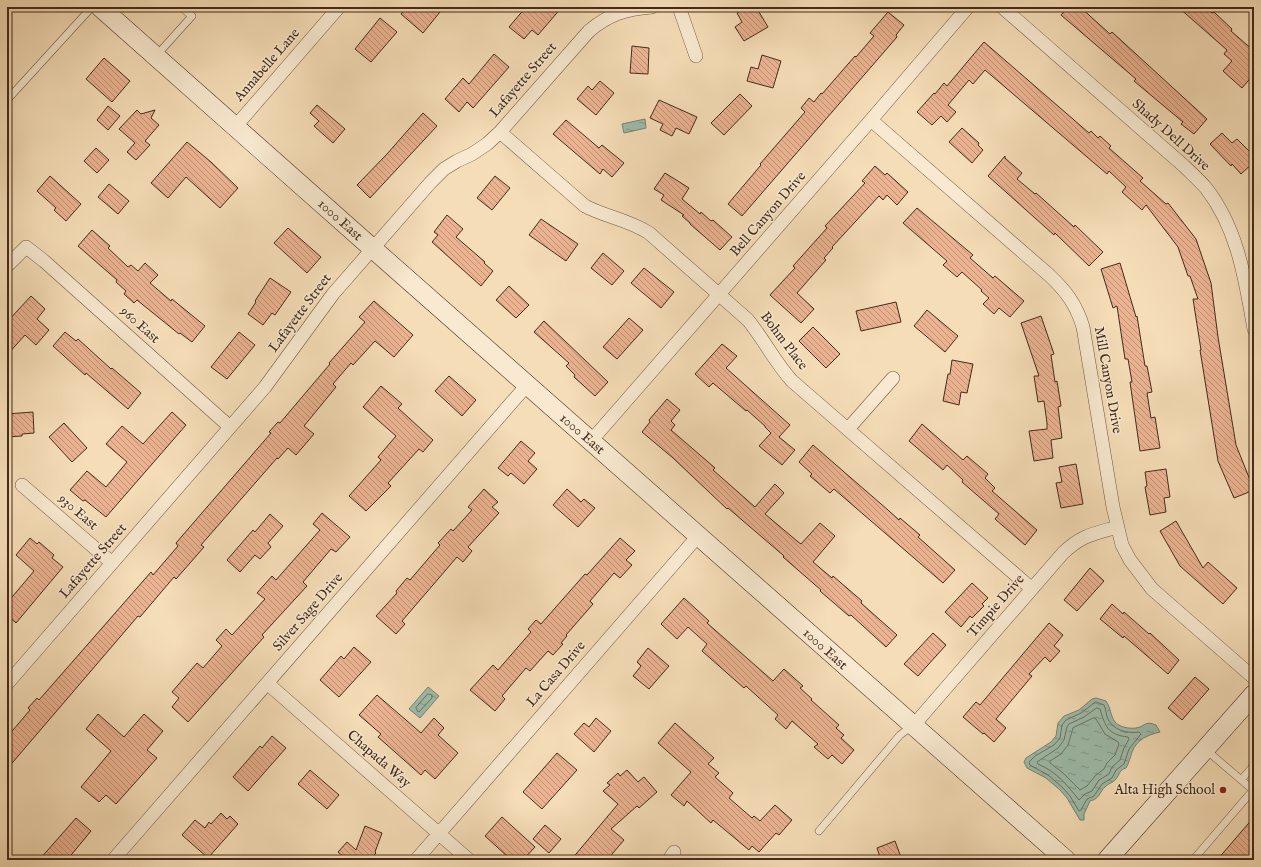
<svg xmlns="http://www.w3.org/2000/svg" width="1261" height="867" font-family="'IM FELL English',serif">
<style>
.water{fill:url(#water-ripples);stroke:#798271}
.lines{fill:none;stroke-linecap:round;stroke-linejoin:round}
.shore{stroke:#707362;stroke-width:1}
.building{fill:url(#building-back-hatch);stroke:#442a1b}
.lane-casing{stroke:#705742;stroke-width:8}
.street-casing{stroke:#705742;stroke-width:14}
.secondary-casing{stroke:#442a1b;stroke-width:20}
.lane{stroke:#f8e9d0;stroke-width:7}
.street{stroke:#f8e9d0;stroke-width:13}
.secondary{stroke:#f8e9d0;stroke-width:19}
.poi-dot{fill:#8f2418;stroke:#f8e9d0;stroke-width:1.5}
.labels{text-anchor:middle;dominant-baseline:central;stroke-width:3;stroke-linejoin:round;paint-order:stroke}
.street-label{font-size:14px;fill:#442a1b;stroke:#f8e9d0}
.poi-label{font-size:14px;fill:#442a1b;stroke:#f8e9d0;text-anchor:end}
</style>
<defs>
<pattern id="water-ripples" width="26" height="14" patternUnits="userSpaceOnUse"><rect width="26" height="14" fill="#9dbcaa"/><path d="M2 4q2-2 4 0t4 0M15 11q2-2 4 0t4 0" fill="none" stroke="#82998a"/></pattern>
<pattern id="building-back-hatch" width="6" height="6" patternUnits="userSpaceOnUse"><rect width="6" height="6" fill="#ebb392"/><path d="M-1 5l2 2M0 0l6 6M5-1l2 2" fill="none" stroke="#c09276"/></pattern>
</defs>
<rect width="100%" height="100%" fill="#f5ddb7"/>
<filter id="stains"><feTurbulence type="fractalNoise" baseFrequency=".005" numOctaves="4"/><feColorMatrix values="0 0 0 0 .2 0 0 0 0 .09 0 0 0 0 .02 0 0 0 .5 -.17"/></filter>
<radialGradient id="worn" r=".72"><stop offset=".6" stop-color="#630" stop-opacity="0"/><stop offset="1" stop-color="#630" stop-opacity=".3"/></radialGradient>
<!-- water -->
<path class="water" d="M645,119L646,128L624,133L622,124Z
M428,687L439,696L420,718L409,709Z
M1096,698L1106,701C1111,708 1110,715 1115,722C1119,727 1129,729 1136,728C1145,727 1144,720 1156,725L1160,732C1148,735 1137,739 1132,752C1130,758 1129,763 1126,768C1119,770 1120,774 1116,779C1113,783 1109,783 1106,786C1098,793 1101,798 1090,801L1084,814V820H1080L1067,798L1060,790L1046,778L1027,768L1024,762L1026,758L1051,742L1056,736L1058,723L1064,716L1079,710L1092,699Z"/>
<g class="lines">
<!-- shore -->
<path class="shore" d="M428,694L432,695V698L420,711L418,712L416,708Z
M1096,702L1104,705C1106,709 1106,713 1107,717C1112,730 1127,734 1139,732L1141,734L1129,749L1124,764L1116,770L1112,778L1102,784L1094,796L1087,799L1081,810L1079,811L1070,796L1063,788L1048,775L1030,765L1029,762L1035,756L1054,745L1060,738L1062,725L1066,720L1081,713Z
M1097,708L1100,709C1105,726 1108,735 1128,737L1129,739L1124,748L1120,760L1112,767L1109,774L1099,780L1092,791L1085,794L1079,800C1067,785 1057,772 1038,764L1037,762L1058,748L1064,740L1067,727L1069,724L1084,717Z
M1094,718L1096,719L1105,734L1118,742L1119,744L1115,755L1107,763L1104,769L1095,776L1087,786L1080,790L1063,773L1050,763V761L1061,754L1068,745L1073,728Z"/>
</g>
<!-- building -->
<path class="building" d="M407,7H434L440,12L423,33L401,14Z
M526,7H562L538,35L532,30L524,39L509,27Z
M746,7H756L768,27L744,41L735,27L742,22L737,13Z
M1068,7H1080L1110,34L1112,32L1207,119L1194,134L1181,124L1183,122L1134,81L1136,79L1061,15Z
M1178,7H1205L1212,13L1214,12L1232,29L1231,31L1254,51V74L1242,88L1223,71L1232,61L1224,54L1227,50Z
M888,12L904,25L896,35L897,37L742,216L728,204L761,165L760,164L805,112L801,108L809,98L814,102L821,93L822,94L855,56L856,57L874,36L870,33Z
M380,18L397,32L371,62L355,49Z
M984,42L1089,133L1091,131L1098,138L1100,136L1111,146L1109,148L1143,178L1140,181L1166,204L1168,203L1196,239L1211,283L1218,337L1236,445L1254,490L1234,498L1218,461L1200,350H1201L1193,299H1198L1190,276H1188L1178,247L1146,205L1142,210L1122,192L1126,187L1109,171L1107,174L985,70L973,84L969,80L948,105L956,112L947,122L941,116L932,125L917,112L934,93L935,94L944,83L947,86Z
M632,46L649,48L648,74L630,73Z
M494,54L509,67L473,108L467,102L459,112L445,99L463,78L469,84Z
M762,55L781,61L773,88L747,81L751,67L758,69Z
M104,58L130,81L112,102L86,79Z
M600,81L614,93L596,115L577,99L588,86L592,90Z
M740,94L752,106L724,135L711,123Z
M659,100L697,117L689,134L676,128L672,136L660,130L663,124L650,118Z
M317,105L345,129L333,143L314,126L319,121L310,113Z
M108,106L120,116L108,130L97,120Z
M137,110L141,114L155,110L151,118L159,125L145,141L150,145L136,160L127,152L135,143L119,129Z
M423,113L437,126L370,198L357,185L387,154Z
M566,120L599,148L602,145L624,163L612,177L603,169L600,174L553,134Z
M962,128L979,143L978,145L983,150L972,163L949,142Z
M1222,133L1232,143L1237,139L1254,156V162L1241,174L1232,164L1231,166L1210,144Z
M187,142L211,162L238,188L220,208L186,177L168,198L151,183Z
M96,148L109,160L97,173L84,161Z
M1005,156V158L1022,173L1017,179L1035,194L1036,193L1074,227L1075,225L1103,252L1089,266L1055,233L1054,235L988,176Z
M875,166L885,175L887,173L908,192L897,205L887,195L883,200L879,196L832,247L833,248L824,258L826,260L797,293L814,309L801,323L770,295L795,268L793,266L827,228L825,226L865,183L862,181Z
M665,173L689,188L682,199L700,214L701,212L711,221L713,220L732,237L720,250L690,224V223L682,216L684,215L661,200L664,195L654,189Z
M50,176L81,204L66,221L54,210L56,208L37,191Z
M495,176L510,188L492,210L477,198Z
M109,184L129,201L118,214L98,197Z
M917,208L973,255L970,258L993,278L995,276L1024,301L1010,317L999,308L994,314L983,304L989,298L981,291L982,290L962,272L957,277L943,265L947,261L903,223Z
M447,215L463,229L456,237L485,262L484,263L493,271L481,286L432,242L438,235L434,232Z
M541,219L578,244L566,261L529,235Z
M288,228L321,257L307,273L274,243Z
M92,230L110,246L108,248L128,267L131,265L138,271L145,263L158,275L150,283L171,301L172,299L205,326L192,342L180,333L179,334L137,300L134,303L124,294L126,291L116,282L117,280L78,246Z
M603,253L624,271L612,285L591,268Z
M1120,263L1136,317L1137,316L1145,366H1147L1152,392L1147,393L1151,418L1155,417L1160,448L1140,451L1130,382H1132L1128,359H1125L1117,306L1113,308L1101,269Z
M644,268L674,292L661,308L631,283Z
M270,278L291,292L275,315L272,313L263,325L248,314L256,302L255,301Z
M509,286L529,305L516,318L496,300Z
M31,296L45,309L37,319L49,330L36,345L25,335L7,355V322Z
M374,301L413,335L394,357L375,341L353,365L351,363L333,384L336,387L304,426L314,434L296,455L288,448L278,459L277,458L201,545L204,547L176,579L174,577L140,617L138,616L7,769V737L30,710L28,708L37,698L39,700L151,572L153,575L178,546L176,543L271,433L269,432L278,422L280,423L330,364L329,363L365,322L359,317Z
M896,302L901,322L861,331L856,311Z
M927,310L958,336L945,352L914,326Z
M1041,316L1054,354L1051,355L1055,382L1057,381L1061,406L1058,407L1062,438L1051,440L1053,458L1034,461L1029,431L1047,429V423L1044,401L1038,402L1034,376H1039L1021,323Z
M629,318L643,330L617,359L603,347Z
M544,321L608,382L595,396L574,377L575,375L566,366L569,363L534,332Z
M813,327L840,354L826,368L799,341Z
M65,332L76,341L78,339L111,369L112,368L141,393L128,409L86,373L85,375L53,346Z
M239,332L255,345L227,379L211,367Z
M722,344L737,356L726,368L790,425L779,437L795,450L782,465L759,446L771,433L765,427V426L747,410L746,411L713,383L709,387L695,374Z
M952,360L973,364L967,393L961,392L959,405L943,401L948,374H950Z
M449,376L476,400L462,416L435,391Z
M381,386L402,404L398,408L433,440L423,452L419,449L388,483L391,486L366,511L349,496L381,460L378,457L396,436L363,407Z
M667,399L680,410L671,421L675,425L671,430L715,468L713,470L755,507L775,484L784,493L765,514L797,541L801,544L820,523L835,536L813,562L832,578L833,576L862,601L861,603L897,635L886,647L851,615L849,616L820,591L821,590L783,557L784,556L728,508L727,509L673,458L642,432L650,422L649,420Z
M33,412L34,433L22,434V436L7,437V414Z
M172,412L186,425L106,517L85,500L83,501L70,490L87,471L106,487L127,462L106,444L122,426L143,444Z
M64,423L87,448L72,462L49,437Z
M922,424L963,460L967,456L988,474L985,478L995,488L992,491L1037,530L1025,545L995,519L999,514L962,482L963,480L947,465L943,470L909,441Z
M521,441L535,453L528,461L537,469L524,484L511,473L508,476L498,468Z
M813,445L888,510L899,520L900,518L920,535L918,537L955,570L943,583L834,489L830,493L810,476L812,474L799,462Z
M1076,464L1083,504L1061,508L1056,483L1062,482L1059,467Z
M1166,469L1170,497L1164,498L1166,512L1150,515L1145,487L1147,486L1145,472Z
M484,489L498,502L492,507L499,513L468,547L472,551L463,562L457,557L402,621L405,624L396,634L376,616L397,593L396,591L407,578L410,580L440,545L438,543L451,529L453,531L472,510L468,507Z
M567,489L581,502L584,499L595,508L578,527L553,505Z
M322,513L350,537L336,552L331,549L303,582L307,586L262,635L264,637L188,722L172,707L179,698L172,692L197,663L203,668L222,646L216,640L226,629L232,635L265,599L257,593L272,576L276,580L320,530L313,524Z
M270,514L283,526L268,543L271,547L260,559L255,555L240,572L227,560L253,530L255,532Z
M1176,521L1203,568L1208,562L1237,588L1223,604L1180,566L1160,531Z
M30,538L37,544L39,542L54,555L52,558L63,567L16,623L7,615V603L34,571L16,555Z
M620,538L635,551L626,560L632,565L620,578L614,573L590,601L593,604L566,635L567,636L561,643L563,644L553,655L548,651L530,671L526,668L502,696L505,699L495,711L470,690L493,665L498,670L531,632L528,629L536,620L541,624L585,574L587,575Z
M1090,568L1104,581L1077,611L1064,600Z
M972,583L988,598L982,604L984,606L972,618L970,616L961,627L945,612Z
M684,598L709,621L707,623L773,681L784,669L803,686L800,688L812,699L811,700L839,725L836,728L844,735L841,738L854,750L842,764L832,755L828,759L814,747L818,744L792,721L786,729L775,719L778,715L746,686L744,688L702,651L707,644L688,627L677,639L661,624Z
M1112,604L1123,614L1124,612L1149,634L1150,633L1179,660L1168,674L1124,636L1123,638L1100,619Z
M1049,623L1063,635L1054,646L1060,651L1050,662L1045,657L1029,674L1032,676L996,719L1006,728L994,742L984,733L983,734L963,717L976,702L980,705Z
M933,633L946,645L918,676L904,664Z
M354,647L371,662L339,697L320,680L341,656L344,659Z
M648,648L669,666L649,689L633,676L641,666L637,662Z
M1195,677L1209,689L1182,720L1168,708Z
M377,695L421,733L434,718L444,728L438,735L458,753L435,779L425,770L421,775L378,737L381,734L359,715Z
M98,714L124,737L144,714L163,731L147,750L157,758L116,804L106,795L99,802L81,787L111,751L86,729Z
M596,718L611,731L594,752L574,734L584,723L589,727Z
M675,723L714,758L708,764L719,773L715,777L733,793L729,798L752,818L754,816L760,821L775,805L792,820L779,835L776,833L759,852L752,846L749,850L713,820L711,823L687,801L684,806L671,795L691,772L658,743Z
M272,736L286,748L248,791L233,777L260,746L262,748Z
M557,753L577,770L542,809L523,792Z
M310,770L339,795L327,809L298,784Z
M627,770L638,782L644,777L657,792L639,808L637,806L611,829L624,840L607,860H571L618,804L603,791L610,785L607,783L618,773L620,776Z
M221,813L227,819L230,816L238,824L208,858L182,835L195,820L205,828L209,822L211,824Z
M502,817L535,847L523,860H515L510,855L508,857L485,836Z
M1254,817V860H1217Z
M76,818L91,831L67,860H39Z
M545,825L561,839L549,853L533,839Z
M365,826L382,833L375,852L376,853L370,860H347L338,852L347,842L356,850Z
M895,841L902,860H881L877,848Z"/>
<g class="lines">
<!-- lane casing -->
<g class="lane-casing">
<path id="lane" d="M156,56L192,16L181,7
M7,100L92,7
M1241,780L1254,765
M819,831L900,735L912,726
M1193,860L1253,790L1205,749"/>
</g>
<!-- street casing -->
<g class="street-casing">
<path id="street" d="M679,7L696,56
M1002,7L1184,166C1191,173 1199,180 1206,188C1238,229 1245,279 1254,329
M871,120L1049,275C1066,291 1076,304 1083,327L1113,507L1122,545L1130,560L1152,589L1254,678
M235,127L339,7
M500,132L585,206C606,217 629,220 649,233L748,320C764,340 775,362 792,381L1032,589
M7,266L26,247L44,261L230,427
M848,429L893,378
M591,441L871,120L968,7
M22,485L112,563
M267,683L469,860
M7,684L265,387L333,294L430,183L444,169L457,161L472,154L487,144L500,132L589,31C609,14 626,9 652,7
M913,726L1063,553C1082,535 1093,534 1117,527
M113,860L527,385
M416,860L698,536
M669,860L674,852"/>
</g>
<!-- secondary casing -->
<g class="secondary-casing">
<path id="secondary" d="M100,7L372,248L1066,860
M1107,860L1254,694"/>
</g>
<!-- lane -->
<use href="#lane" class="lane"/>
<!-- street -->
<use href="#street" class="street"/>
<!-- secondary -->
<use href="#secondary" class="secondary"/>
</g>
<!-- markers -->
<circle class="poi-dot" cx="1223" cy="790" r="4"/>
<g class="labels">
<!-- street labels -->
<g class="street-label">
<text transform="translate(267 65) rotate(-49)">Annabelle Lane</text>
<text transform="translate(523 80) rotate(-49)">Lafayette Street</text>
<text transform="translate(1171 135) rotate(42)">Shady Dell Drive</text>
<text transform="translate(768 214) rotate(-49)">Bell Canyon Drive</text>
<text transform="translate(340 220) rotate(42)">1000 East</text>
<text transform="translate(300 313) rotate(-53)">Lafayette Street</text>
<text transform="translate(140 325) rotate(42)">960 East</text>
<text transform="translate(784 341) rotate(53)">Bohm Place</text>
<text transform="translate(1108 380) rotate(80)">Mill Canyon Drive</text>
<text transform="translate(582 434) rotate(41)">1000 East</text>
<text transform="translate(78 512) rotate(41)">930 East</text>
<text transform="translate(93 561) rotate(-49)">Lafayette Street</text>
<text transform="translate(996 606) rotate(-49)">Timpie Drive</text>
<text transform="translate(308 612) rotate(-49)">Silver Sage Drive</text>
<text transform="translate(825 649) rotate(42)">1000 East</text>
<text transform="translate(556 674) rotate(-49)">La Casa Drive</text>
<text transform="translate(379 759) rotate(41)">Chapada Way</text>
</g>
<!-- poi labels -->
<g class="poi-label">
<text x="1215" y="790">Alta High School</text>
</g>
</g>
<!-- margin -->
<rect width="1261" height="867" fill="none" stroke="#f5ddb7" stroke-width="24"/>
<rect x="8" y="8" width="1245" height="851" fill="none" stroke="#442a1b" stroke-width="2"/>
<rect x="12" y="12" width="1237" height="843" fill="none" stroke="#442a1b"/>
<rect width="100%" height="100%" filter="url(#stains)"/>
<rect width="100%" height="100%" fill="url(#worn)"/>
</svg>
